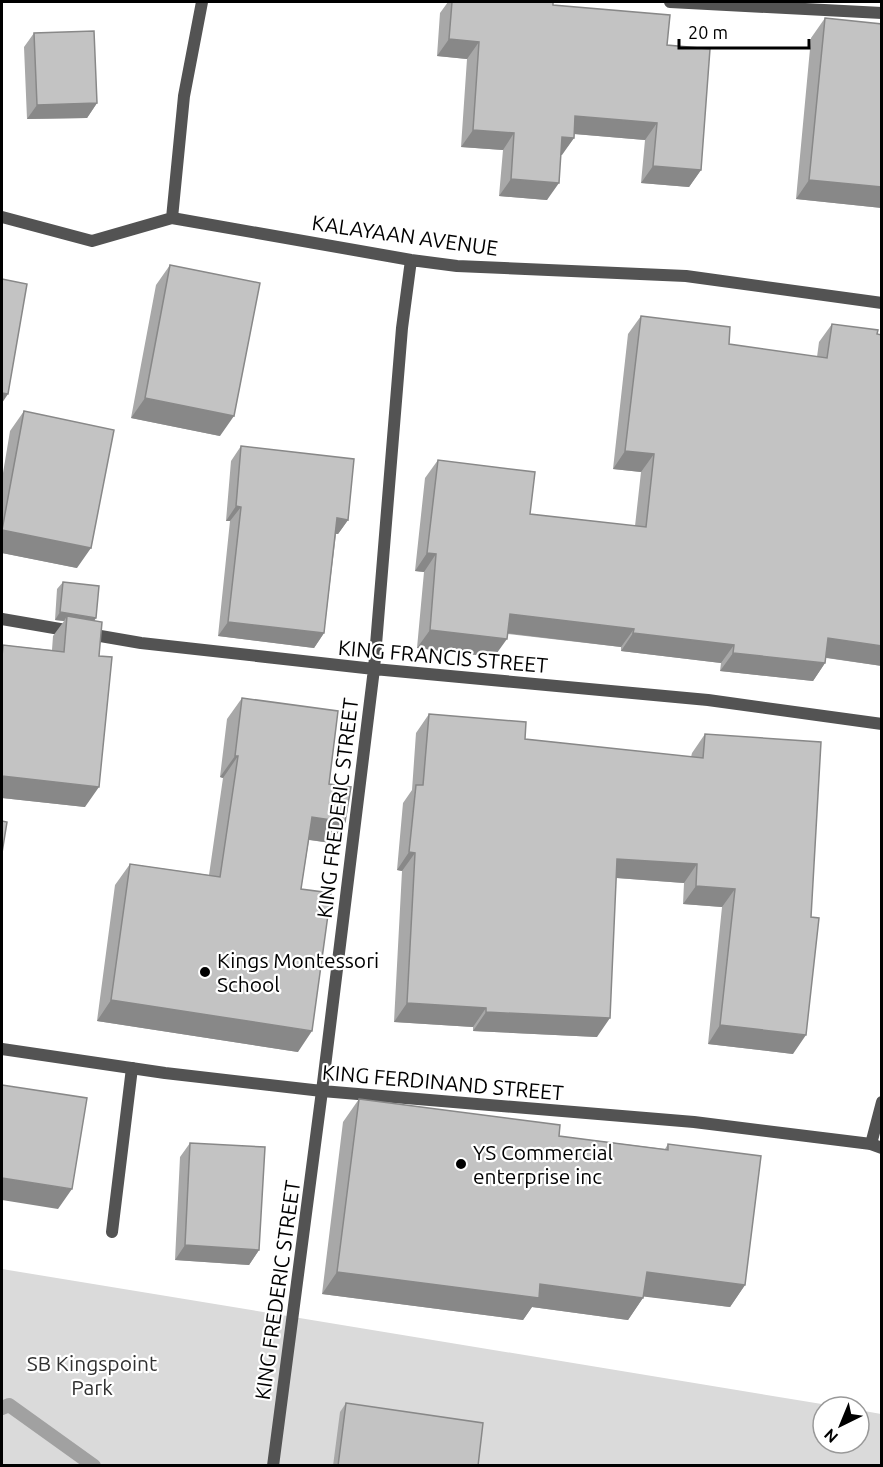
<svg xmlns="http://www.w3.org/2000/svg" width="883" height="1467" font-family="Ubuntu,sans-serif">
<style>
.green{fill:#dadada}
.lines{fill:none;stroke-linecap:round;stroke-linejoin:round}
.stream{stroke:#a1a1a1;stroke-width:14}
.lane{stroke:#535353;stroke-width:12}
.street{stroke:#535353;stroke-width:12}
.wall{fill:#a8a8a8}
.shaded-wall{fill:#888}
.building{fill:#c3c3c3;stroke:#888;stroke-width:1.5}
.poi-dot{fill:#000;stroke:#fff;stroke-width:2}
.labels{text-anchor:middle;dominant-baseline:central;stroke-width:4.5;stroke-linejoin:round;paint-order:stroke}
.street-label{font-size:21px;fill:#000;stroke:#fff}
.poi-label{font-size:21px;fill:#000;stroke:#fff;text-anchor:start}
.park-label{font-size:21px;fill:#313131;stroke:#fff}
</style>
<rect width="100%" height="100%" fill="#fff"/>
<!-- green -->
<path class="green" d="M2,1269L840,1407H823V1443H859V1410L881,1414V1465H2Z"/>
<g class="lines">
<!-- stream -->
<path class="stream" d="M2,1408L9,1405L94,1466"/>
<!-- lane -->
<path class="lane" d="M871,1144L882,1102
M112,1232L132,1068
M273,1466L322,1091"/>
<!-- street -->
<path class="street" d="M670,2L882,13
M2,217L92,241L172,218L411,260L457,266L686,276L882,303
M172,218L184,96L202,2
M2,619L141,643L374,669L708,700L882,724
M2,1049L165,1073L322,1091L694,1122L871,1144L882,1148
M322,1091L374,669L402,328L411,260"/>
</g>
<!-- wall -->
<path class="wall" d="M448,2H553V5L667,45L701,170L689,187L641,183L645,140L574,134V138L561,155L547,200L499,196L503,150L461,147L467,59L437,56L440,13Z
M825,18L882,208L796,199L811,38Z
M34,33L97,103L87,118L27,119L24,47Z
M170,265L220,436L131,418L156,285Z
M641,316L729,344L817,357L819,342L832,324L882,335V666L826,658L825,663L813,681L720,671L721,663L621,651V647L508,634L494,657L417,648L424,572L415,571L425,478L438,460L530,514L635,526L641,472L613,469L628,334Z
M24,411L77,568L2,553V479L10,431Z
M241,446L348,520L338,534H336L324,633L314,648L218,636L230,521H226L231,461Z
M63,582L96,618L94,621L85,807L2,798V647L3,645L52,650L53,636L64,621L55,620L57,589Z
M242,698L329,784L345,822L331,843L309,840L301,889L298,1052L97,1021L115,885L130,864L209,875L223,778L220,777L227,719Z
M429,714L525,739L691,757L692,753L705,734L793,1054L708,1044L722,907L683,904L684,883L616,878L597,1037L473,1031V1027L394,1022L402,871L397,870L403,803L412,790L416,733Z
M359,1099L559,1136L665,1149L668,1144L745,1285L730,1307L644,1296L628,1320L532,1307L523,1320L322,1294L343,1122Z
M190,1143L259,1250L249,1265L175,1260L180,1157Z
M346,1403L478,1466H333L340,1412Z"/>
<!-- shaded-wall -->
<path class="shaded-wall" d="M449,39L479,42L467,59L437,56Z
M97,103L87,118L27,119L37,105Z
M575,116L657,123L645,140L563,133Z
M473,130L514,133L503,150L461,147Z
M562,137L574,138L562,155L550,154Z
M653,166L701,170L689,187L641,183Z
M511,179L559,183L547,200L499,196Z
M809,180L882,187V208L796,199Z
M2,393L8,394L2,403Z
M145,398L234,416L220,436L131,418Z
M625,451L654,454L641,472L613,469Z
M236,506L241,507L230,521H226Z
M337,518L348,520L338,534L327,533Z
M2,530L91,548L77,568L2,553Z
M427,553L436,554L424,572L415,571Z
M60,612L96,618L90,626L67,616L64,621L55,620Z
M510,614L634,629L621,647L497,632Z
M228,622L324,633L314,648L218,636Z
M430,630L507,639L494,657L417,648Z
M633,633L734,645L721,663L621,651Z
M828,638L882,646V666L815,656Z
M733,653L825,663L813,681L720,671Z
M235,756H238L223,778L220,777Z
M2,776L99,787L85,807L2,798Z
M312,817L345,822L331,843L297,838Z
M409,852L415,853L402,871L397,870Z
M617,859L697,864L684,883L604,877Z
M696,886L735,889L722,907L683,904Z
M111,1000L312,1031L298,1052L97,1021Z
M407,1003L486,1008L473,1027L394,1022Z
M486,1012L610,1018L597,1037L473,1031Z
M720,1025L806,1035L793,1054L708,1044Z
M2,1178L72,1189L58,1209L2,1200Z
M185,1245L259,1250L249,1265L175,1260Z
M337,1272L540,1284L643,1298L628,1320L532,1307L523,1320L322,1294Z
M647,1272L745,1285L730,1307L631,1295Z"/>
<!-- building -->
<path class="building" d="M452,2H553V5L670,15L667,45L710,49L701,170L653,166L657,123L575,116L574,138L562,137L559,183L511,179L514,133L473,130L479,42L449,39Z
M825,18L882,24V187L809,180Z
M94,31L97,103L37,105L34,33Z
M170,265L260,283L234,416L145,398Z
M2,279L27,284L8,394L2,393Z
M641,316L730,327L729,344L827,358L832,324L878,330L877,334L882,335V646L828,638L825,663L733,653L734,645L633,633L634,629L510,614L507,639L430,630L436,554L427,553L438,460L535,472L530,514L646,527L654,454L625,451Z
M24,411L114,430L91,548L2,530Z
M241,446L354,459L348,520L337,518L324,633L228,622L241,507L236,506Z
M63,582L99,586L96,618L60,612Z
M67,616L102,622L99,656L112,657L99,787L2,776V657L3,645L64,652Z
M242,698L338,711L329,784L351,787L345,822L312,817L301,889L331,893L312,1031L111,1000L130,864L220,877L238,756H235Z
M429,714L526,722L525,739L703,758L705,734L821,742L811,917L819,918L806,1035L720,1025L735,889L696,886L697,864L617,859L610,1018L486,1012V1008L407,1003L415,853L409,852L416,785H423Z
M2,821L7,822L2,853Z
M2,1085L87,1098L72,1189L2,1178Z
M359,1099L560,1125L559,1136L668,1150V1144L761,1156L745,1285L647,1272L643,1298L540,1284L539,1298L337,1272Z
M190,1143L265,1147L259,1250L185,1245Z
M346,1403L483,1423L478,1466H338Z"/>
<!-- markers -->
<g class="poi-dot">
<circle cx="205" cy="972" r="6"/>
<circle cx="461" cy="1164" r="6"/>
</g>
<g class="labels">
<!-- street labels -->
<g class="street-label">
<text transform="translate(405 235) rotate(8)">KALAYAAN AVENUE</text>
<text transform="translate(443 656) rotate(5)">KING FRANCIS STREET</text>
<text transform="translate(337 808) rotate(-83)">KING FREDERIC STREET</text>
<text transform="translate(443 1082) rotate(5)">KING FERDINAND STREET</text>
<text transform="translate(277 1290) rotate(-82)">KING FREDERIC STREET</text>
</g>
<!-- poi labels -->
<g class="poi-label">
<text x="217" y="960">Kings Montessori<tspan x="217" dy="24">School</tspan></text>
<text x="473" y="1152">YS Commercial<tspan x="473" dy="24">enterprise inc</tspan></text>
</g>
<!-- park labels -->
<g class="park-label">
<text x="92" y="1363">SB Kingspoint<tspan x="92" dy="24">Park</tspan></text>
</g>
</g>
<!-- border -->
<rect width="883" height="1467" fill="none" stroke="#000000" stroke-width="6"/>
<!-- north arrow -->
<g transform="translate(841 1425) rotate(223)"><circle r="28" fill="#ffffff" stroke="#999999" stroke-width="1.5"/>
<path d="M0-4.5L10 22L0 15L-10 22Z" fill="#000000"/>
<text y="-9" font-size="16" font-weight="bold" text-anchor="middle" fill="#000000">N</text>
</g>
<!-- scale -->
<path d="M679 39v9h130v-9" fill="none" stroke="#000000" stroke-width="3"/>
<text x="688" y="39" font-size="18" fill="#000000" stroke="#ffffff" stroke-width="4.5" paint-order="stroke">20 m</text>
</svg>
